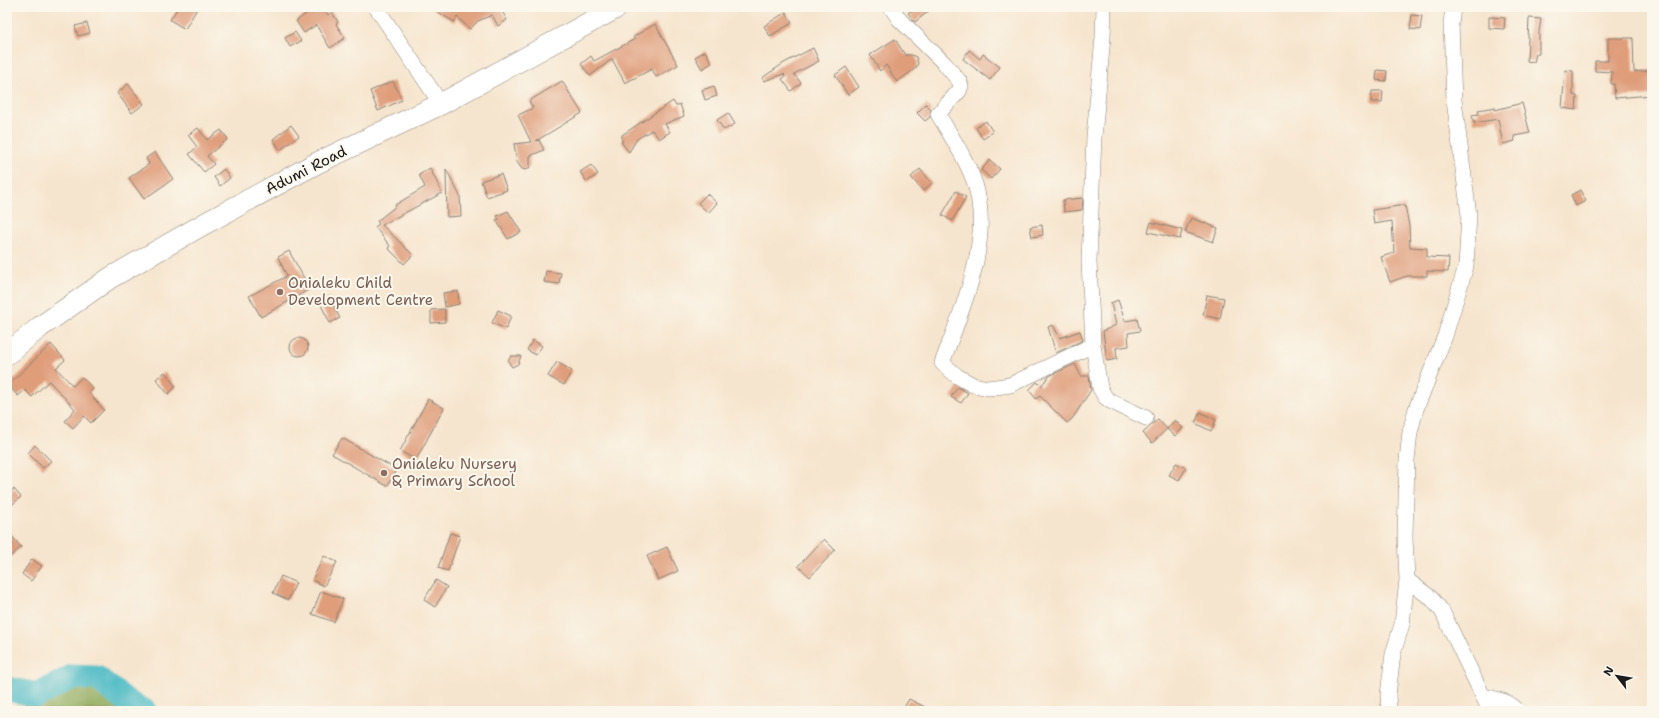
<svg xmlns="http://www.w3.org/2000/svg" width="1659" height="718" font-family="'Shantell Sans',sans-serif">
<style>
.forest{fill:#92ac5e;stroke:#57643d}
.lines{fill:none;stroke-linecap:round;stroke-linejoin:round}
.river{stroke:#4bbac4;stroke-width:25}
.building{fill:#df9d7a}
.street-casing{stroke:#898075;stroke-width:16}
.secondary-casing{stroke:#898075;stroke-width:22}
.street{stroke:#fff;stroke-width:15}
.secondary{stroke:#fff;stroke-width:21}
.education-dot{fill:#8d6e63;stroke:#fbf7ec;stroke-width:1.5}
.labels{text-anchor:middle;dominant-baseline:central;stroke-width:4;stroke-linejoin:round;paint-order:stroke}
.street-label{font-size:15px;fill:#1c1c1c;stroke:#fbf7ec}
.education-label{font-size:15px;fill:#785e54;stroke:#fbf7ec;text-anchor:start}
</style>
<rect width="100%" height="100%" fill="#fbf7ec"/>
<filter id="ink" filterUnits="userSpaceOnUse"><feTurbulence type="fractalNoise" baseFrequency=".025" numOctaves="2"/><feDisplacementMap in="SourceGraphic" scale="8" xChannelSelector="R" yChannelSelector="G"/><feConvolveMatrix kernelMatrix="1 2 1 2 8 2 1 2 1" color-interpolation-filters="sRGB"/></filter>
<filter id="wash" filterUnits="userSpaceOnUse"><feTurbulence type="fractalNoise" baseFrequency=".012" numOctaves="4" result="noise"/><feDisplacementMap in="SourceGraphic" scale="16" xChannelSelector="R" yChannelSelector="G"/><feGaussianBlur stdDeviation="0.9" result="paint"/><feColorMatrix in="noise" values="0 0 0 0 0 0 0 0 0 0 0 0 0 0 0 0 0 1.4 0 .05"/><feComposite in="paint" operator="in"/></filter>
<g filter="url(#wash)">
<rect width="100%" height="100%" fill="#f6e5ce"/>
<!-- forest -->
<path class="forest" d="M71,686L97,689L125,711H27L23,702Z"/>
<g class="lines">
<!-- river -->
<path class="river" d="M7,689L38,695L72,677L97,678L130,704L144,711"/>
</g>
<g id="blocks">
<!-- building -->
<path class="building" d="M178,7H198L185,29L170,20Z
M307,7H322L328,15L332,12L338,22L336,24L345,38L330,48L316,25L304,33L296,21L310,11Z
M430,7H511V8L502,11L507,20L498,26L492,15L478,21L470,29L457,17L454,22Z
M915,7H934L915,22L908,13Z
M786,12L792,23L770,36L764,26Z
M1412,15L1422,16L1420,30L1410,29Z
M1489,17L1505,18L1504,29L1489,28Z
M1529,18L1541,19L1539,32V54H1536L1534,62L1527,61Z
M87,23L90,33L78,36L75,26Z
M655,24L678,65L656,77L652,69L625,83L612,59L590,76L581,64L591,56L594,61L635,39L633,37Z
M295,32L301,41L290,47L285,38Z
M1608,38H1633L1634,72L1652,70V95L1615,98L1614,84H1611L1612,72L1595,71V61H1608Z
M895,39L905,55H912L916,57L918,63L916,68L897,82L886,65L880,71L870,55Z
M813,48L819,61L794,74L801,83L791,91L782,79L785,77L784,74L764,81L762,78L784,63Z
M969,50L980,59L983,54L1000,67L990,80L963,59Z
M705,51L712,63L702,69L695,57Z
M846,67L859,87L848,95L835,75Z
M1377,70L1387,71L1386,81L1376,80Z
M1565,70L1573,71V95L1577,96L1576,110L1562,108Z
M393,81L402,100L378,111L370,91Z
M562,81L582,113L536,141L539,140L544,150L530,156V167L526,170L522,169L517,162L514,144L531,142L518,115L533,108L529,101Z
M128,84L144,104L132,113L117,93Z
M714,86L717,96L705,100L702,90Z
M1372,91H1383L1382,102H1371Z
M673,101L676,106L680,104L684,116L665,124L670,132L659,139L652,130L637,139L629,152L622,143V135Z
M1522,103L1530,133L1514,136L1515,141L1503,144L1498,119L1474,123L1472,115L1479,114L1478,110L1495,107V110Z
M926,104L931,109L930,117L925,121L917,113Z
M728,113L735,124L724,130L717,120Z
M986,121L993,132L983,139L976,128Z
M291,125L299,136L280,150L273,139Z
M198,128L207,140L221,130L228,139L207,156L214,164L204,172L189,154L197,147L188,135Z
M155,152L173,179L144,199L129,178L149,164L146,158Z
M990,160L1000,169L991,179L981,170Z
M591,165L598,174L587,182L580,172Z
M430,168L442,193L382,225L413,255L404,264L388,248L390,246L375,227L379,224L377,221L396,206L395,205L425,187L419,175Z
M224,169L230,178L220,186L214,177Z
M446,169L460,196L461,216L447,217Z
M920,169L932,183L923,191L911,177Z
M501,174L507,190L487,197L481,181Z
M1580,190L1586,201L1576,206L1571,195Z
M956,191L966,197L952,221L942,215Z
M707,194L717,203L708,213L698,203Z
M1083,198L1082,210L1064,212L1063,200Z
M1405,205L1409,226L1410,247L1427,248V257L1449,258L1448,272L1427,271V276H1407L1390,282L1381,257L1394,253L1392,221L1374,224L1372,210Z
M508,211L521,232L508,239L496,220L499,219L497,216Z
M1191,218L1218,228L1213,242L1185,232Z
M1151,222L1182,230L1180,239L1148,232Z
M1042,225L1043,235L1032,237L1030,227Z
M289,251L310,289L261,317L249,296L287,276L278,257Z
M546,271L561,273L559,284L544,282Z
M458,291L459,304L445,307L443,293Z
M1207,295L1224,298L1220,319L1203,315Z
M329,298L340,318L330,323L320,303Z
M1118,300L1125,321L1137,319L1140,331L1128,333L1129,346L1116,348L1117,359L1107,361L1103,331L1116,325L1111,303Z
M445,309V322L431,323V310Z
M498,310L511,316L506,329L492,323Z
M1053,325L1060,338L1080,331L1083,340L1056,353L1048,327Z
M290 347a9 9 0 1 1 18 0a9 9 0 1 1-18 0Z
M533,340L542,346L536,355L527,350Z
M51,344L65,360L56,368L73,386L82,377L93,389L89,393L104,410L91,423L84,416L73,428L65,421L75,409L49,381L32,397L25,390L18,396L8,385Z
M511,356H521L518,364L512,367L508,361Z
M557,362L572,371L564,385L548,376Z
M1075,364L1081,376H1089L1091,390L1072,419L1067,423L1040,396L1036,399L1029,390L1037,382L1041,386L1049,376Z
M165,372L176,387L168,394L156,379Z
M958,387L968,393L961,403L951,397Z
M428,399L444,408L416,460L400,451Z
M1200,412L1216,420L1211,431L1195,423Z
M1158,419L1167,429L1152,443L1143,433Z
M1175,420L1183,428L1175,436L1167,429Z
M342,438L397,470L387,486L332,454Z
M35,445L51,461L43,468L28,453Z
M1176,463L1186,468L1179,480L1169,475Z
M14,489L21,497L7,509V495Z
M7,530L21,547L7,560Z
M450,533L460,536L448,571L438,568Z
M824,539L835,550L810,577L798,566Z
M667,547L678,571L658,580L647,556Z
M324,556L337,562L324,586L312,580Z
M32,559L42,566L31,581L22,574Z
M281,576L296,583L288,600L273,593Z
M436,580L447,587L435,607L424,600Z
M321,591L343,599L334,622L312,614Z
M909,699L933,711H902Z"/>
</g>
</g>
<g filter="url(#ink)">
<use href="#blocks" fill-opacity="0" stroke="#898075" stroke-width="1"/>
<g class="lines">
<!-- street casing -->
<g class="street-casing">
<path id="street" d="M376,7L441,104
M891,7L899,19L945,64L960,82L961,86L959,91L938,114C951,136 967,160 975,184C993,242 962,309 942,363L957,376L973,385L989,388L1010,385L1093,345
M1104,7L1103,37L1094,137L1089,261L1093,345L1100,388L1105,397L1110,401L1146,418
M1407,580L1431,598L1442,611L1490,711
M1483,696C1497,699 1509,701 1518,711
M1389,711L1388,695L1393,654L1402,624L1407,580L1405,537L1407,460L1410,432L1416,409L1445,336L1466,266L1469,215L1454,100L1451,24L1453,7"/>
</g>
<!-- secondary casing -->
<g class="secondary-casing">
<path id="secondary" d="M7,354L40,327L110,278L204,224L315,164L441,104L618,7"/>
</g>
<!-- street -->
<use href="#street" class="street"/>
<!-- secondary -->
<use href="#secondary" class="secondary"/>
</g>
</g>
<!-- markers -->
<g class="education-dot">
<circle cx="280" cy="292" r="4"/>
<circle cx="384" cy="473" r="4"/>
</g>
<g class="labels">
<!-- street labels -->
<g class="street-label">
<text transform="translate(306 170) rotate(-27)">Adumi Road</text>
</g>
<!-- education labels -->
<g class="education-label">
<text x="288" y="283">Onialeku Child<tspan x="288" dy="17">Development Centre</tspan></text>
<text x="392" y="464">Onialeku Nursery<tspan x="392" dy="17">&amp; Primary School</tspan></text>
</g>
</g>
<!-- margin -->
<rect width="1659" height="718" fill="none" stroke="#fbf7ec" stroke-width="24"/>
<!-- north arrow -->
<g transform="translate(1617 676) rotate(301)" stroke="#fbf7ec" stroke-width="3" paint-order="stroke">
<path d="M0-3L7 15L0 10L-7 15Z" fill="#1c1c1c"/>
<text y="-6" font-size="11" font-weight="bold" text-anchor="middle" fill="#1c1c1c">N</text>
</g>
</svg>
